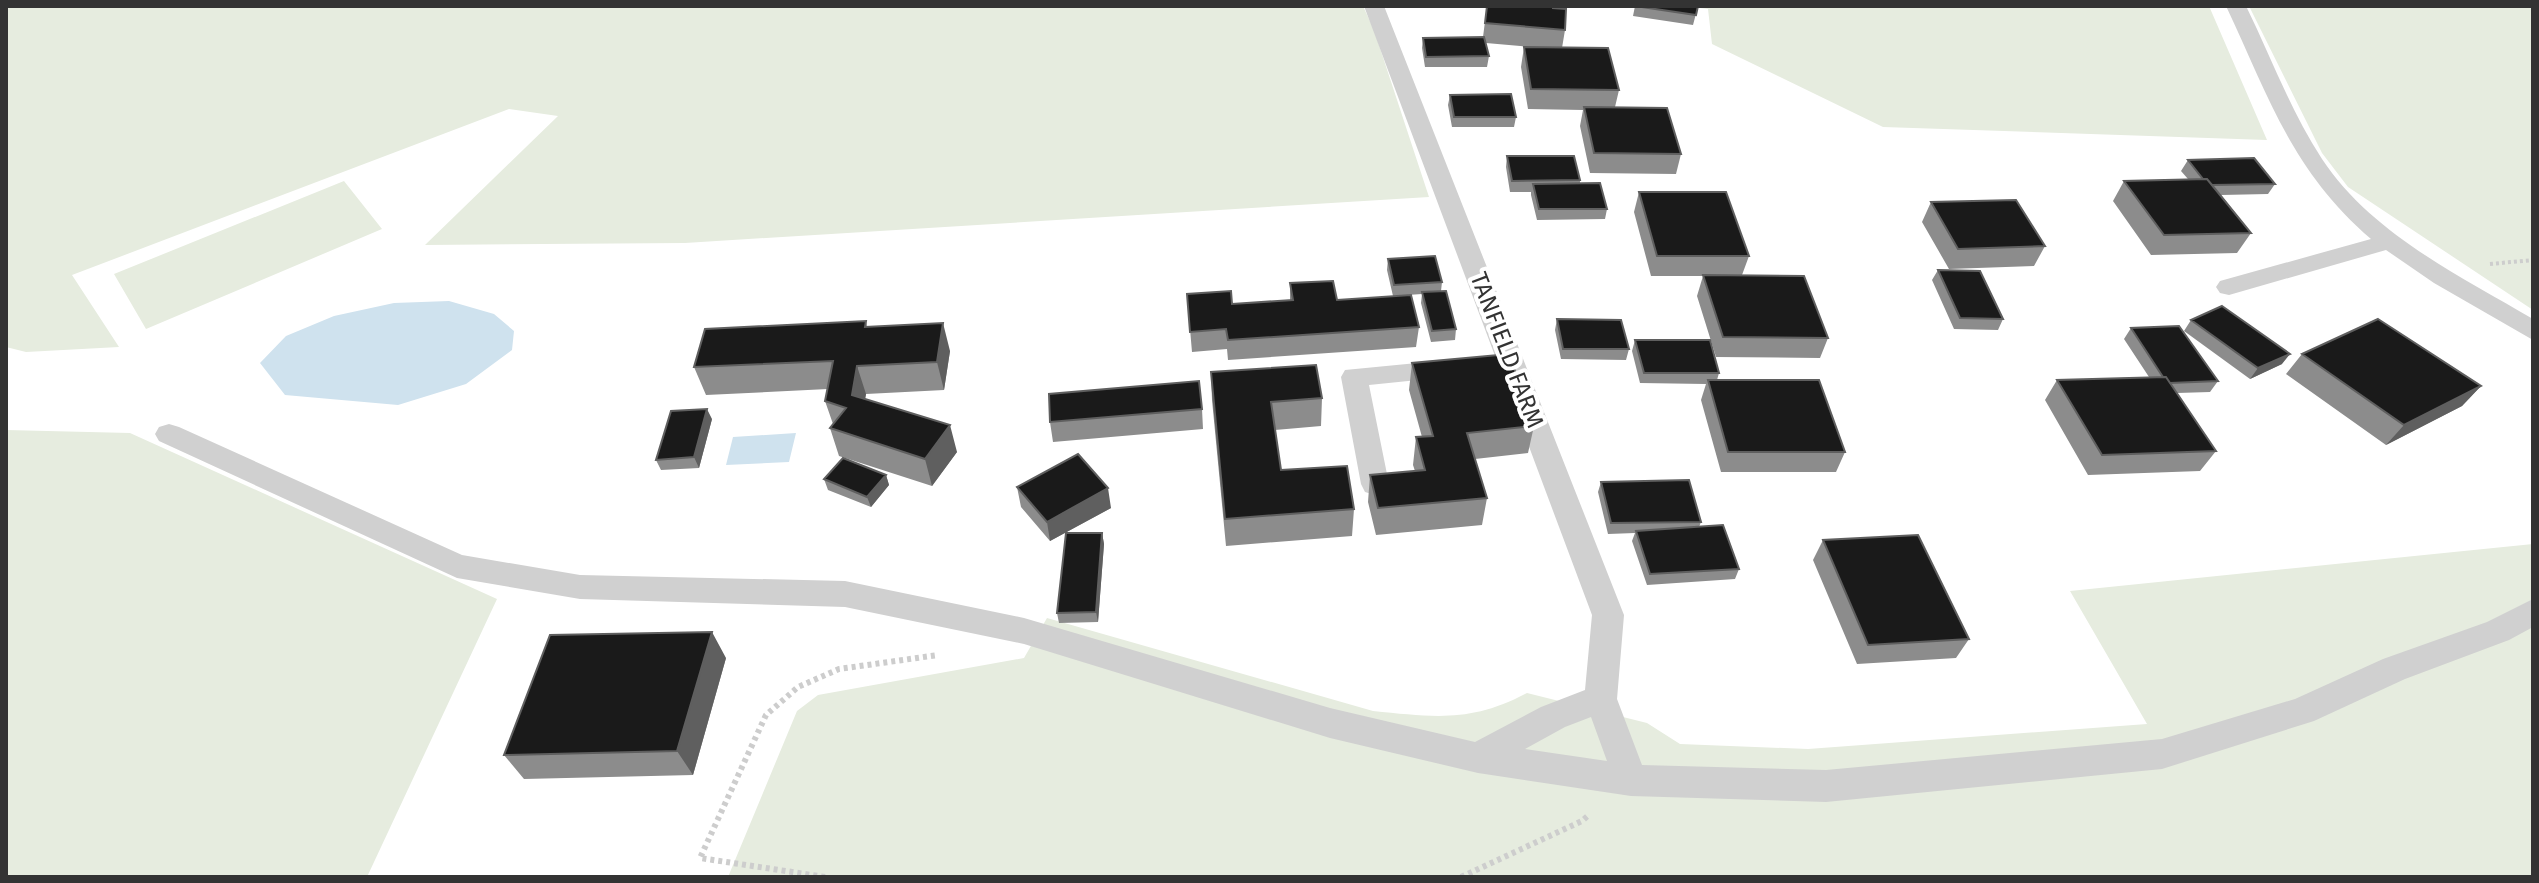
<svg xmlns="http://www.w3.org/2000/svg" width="2539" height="883" font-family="'Fira Sans',sans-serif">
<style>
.green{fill:#e6ecdf}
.water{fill:#cfe2ee}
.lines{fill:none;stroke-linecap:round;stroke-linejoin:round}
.path-far1{stroke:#cdcdcd;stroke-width:4;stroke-dasharray:3 3;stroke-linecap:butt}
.path{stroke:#cdcdcd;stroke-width:6;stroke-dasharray:4 4;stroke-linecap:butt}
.service{fill:#d0d0d0;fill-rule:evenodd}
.wall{fill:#8c8c8c}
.shaded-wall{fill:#5f5f5f}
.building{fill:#1a1a1a;stroke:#5f5f5f;stroke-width:2}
.labels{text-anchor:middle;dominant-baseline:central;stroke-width:8;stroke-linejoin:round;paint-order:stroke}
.street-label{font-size:24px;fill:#333;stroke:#fff}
</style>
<rect width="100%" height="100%" fill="#fff"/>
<!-- green -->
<path class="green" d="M6,6H1363L1374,30L1429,197L685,243L425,245L558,116L509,109L72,275L119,347L26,352L6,347Z
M1682,6H2209L2267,140L1883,127L1712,44L1708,9Z
M2249,6H2533V310L2348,187L2322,153Z
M344,181L382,229L146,329L114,274Z
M6,430L130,433L497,599L367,877H6Z
M2533,544V877H728L797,711L818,695L1024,658L1047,618L1373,711C1434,717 1471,723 1527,693L1647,723L1680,744L1808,749L2147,724L2070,591Z"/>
<!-- water -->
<path class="water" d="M449,301L494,314L514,331L512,350L466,384L398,405L285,395L260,363L286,336L334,316L394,303Z
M796,433L789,462L726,465L733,437Z"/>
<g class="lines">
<!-- path-far1 -->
<path class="path-far1" d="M2490,264L2533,260"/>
<!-- path -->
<path class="path" d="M825,877L700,858L766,715L798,687L839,669L938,655
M1461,877L1582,821L1590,814"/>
<!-- service -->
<path class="service" d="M1364,6H1384L1624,615L1617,699L1642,765L1826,770L2162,739L2295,699L2383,659L2487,622L2533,599V627L2509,640L2405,679L2314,721L2162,769L1826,802L1631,796L1478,773L1330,738L1024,644L845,607L580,599L457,578L159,441L155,434L159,427L169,424L179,427L462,555L580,575L845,581L1024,618L1330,708L1475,742L1541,707L1585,690L1592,615ZM1591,717L1607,761L1525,749L1565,727Z
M2226,6H2246C2271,57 2291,112 2322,159C2371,233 2458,275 2533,319V340L2434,283L2386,250L2229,295L2220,293L2216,287L2220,281L2371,239C2291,170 2269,97 2226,6Z
M1448,360L1457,362L1461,369L1457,376L1369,385L1389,484L1385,492L1375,495L1365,492L1361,484L1341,377L1345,370Z"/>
</g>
<!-- wall -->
<path class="wall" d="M1487,6L1565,30L1562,48L1619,90L1615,107L1681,154L1676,174L1590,173L1580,126L1583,110L1528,109L1521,67L1524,47H1531L1486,43L1489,56L1487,67H1425L1422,48L1423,38L1483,37Z
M1635,6H1698L1693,25L1633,16Z
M1450,95L1516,117L1514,127H1452L1448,105Z
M1507,156L1580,180V184L1607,209L1605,219L1537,220L1531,195V192H1510L1506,167Z
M2188,160L2275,184L2268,194L2221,195L2251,233L2237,253L2151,255L2113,201L2124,181L2188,179L2181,171Z
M1639,192L1749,256L1742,275L1828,338L1820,358L1716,357L1697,296L1703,276H1651L1634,212Z
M1931,202L2045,246L2034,266L1949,269L1922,222Z
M1388,259L1442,282L1441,291L1456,329L1455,340L1431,342L1421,303L1422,294L1393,296L1387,270Z
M1938,270L2003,319L1998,330L1954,329L1932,280Z
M1290,283L1419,327L1416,347L1228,360L1227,349L1192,352L1187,294L1232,304L1290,300Z
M1557,319L1629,349L1626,360L1561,359L1555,330Z
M2191,320L2282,364L2250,379L2184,331Z
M866,321L867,327L950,351L944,390L866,394L865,399L957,452L932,486L839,456L830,428L833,424L825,401L828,389L706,395L694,367Z
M2131,328L2218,381L2210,392L2177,393L2216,451L2200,471L2088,475L2045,400L2057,380L2149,377L2124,339Z
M1635,340L1719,373L1717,380L1845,452L1836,472H1721L1701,400L1706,384L1640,383L1632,351Z
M2302,354L2481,386L2462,406L2386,445L2286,374Z
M1412,363L1534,426L1528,453L1475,459L1487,498L1482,525L1376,535L1368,502L1370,475L1415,471L1413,465L1416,437H1422L1409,390Z
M1211,372L1322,398L1321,426L1275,430L1281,470L1354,509L1352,536L1226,546L1212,400Z
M1202,409L1203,429L1053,442L1050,422Z
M712,419L699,468L661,470L656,460Z
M886,475L889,485L871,507L828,490L824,479Z
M1601,482L1701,522L1699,527L1739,569L1735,579L1647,585L1632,541L1635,533L1608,534L1598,492Z
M1017,487L1111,508L1050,541L1021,507Z
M1102,533L1104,544L1098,622L1059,623L1057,613Z
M1823,540L1969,639L1956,658L1857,664L1813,560Z
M726,658L693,775L524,779L504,755Z"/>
<!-- shaded-wall -->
<path class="shaded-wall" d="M943,323L950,351L944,390L937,362Z
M2290,354L2282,364L2250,379L2258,368Z
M857,366L866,394L861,422L852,395Z
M2481,386L2462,406L2386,445L2404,425Z
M707,409L712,419L699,468L694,457Z
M950,425L957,452L932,486L925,459Z
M886,475L889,485L871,507L867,497Z
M1108,488L1111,508L1050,541L1047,522Z
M1102,533L1104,544L1098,622L1096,612Z
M712,632L726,658L693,775L677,751Z"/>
<!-- building -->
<path class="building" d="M1487,6H1553V8L1566,9L1565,30L1485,23Z
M1635,6H1698L1696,15Z
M1484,37L1489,56L1426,57L1423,38Z
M1524,47L1608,48L1619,90L1531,89Z
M1511,94L1516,117H1454L1450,95Z
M1584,107L1667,108L1681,154L1594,153Z
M1507,156H1574L1580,180L1512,181Z
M2254,158L2275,184L2212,185L2207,179H2203L2188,160Z
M2207,179L2251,233L2164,235L2124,181Z
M1600,183L1607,209H1539L1533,184Z
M1639,192H1726L1749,256H1657Z
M2016,200L2045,246L1958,249L1931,202Z
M1435,256L1442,282L1394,285L1388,259Z
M1938,270L1980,271L2003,319L1960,318Z
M1703,275L1804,276L1828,338L1723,337Z
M1333,281L1337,300L1411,295L1419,327L1228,340L1226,329L1190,332L1187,294L1231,291L1232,304L1293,300L1290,283Z
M1446,291L1456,329L1432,331L1422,292Z
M2222,306L2290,354L2258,368L2191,320Z
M1557,319L1621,320L1629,349H1563Z
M2378,319L2481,386L2404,425L2302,354Z
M866,321L865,327L943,323L937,362L857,366L852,395L950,425L925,459L830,428L846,408L825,401L833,361L694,367L705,329Z
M2179,326L2218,381L2170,383L2166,377H2163L2131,328Z
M1635,340H1710L1719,373H1644Z
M1509,354L1534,426L1467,433L1487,498L1378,508L1370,475L1425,470L1416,437L1433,436L1412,363Z
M1316,365L1322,398L1271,402L1281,470L1347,466L1354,509L1225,519L1211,372Z
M2166,377L2216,451L2102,455L2057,380Z
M1708,380H1819L1845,452H1728Z
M1199,381L1202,409L1050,422L1049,394Z
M707,409L694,457L656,460L671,411Z
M1078,454L1108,488L1047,522L1017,487Z
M843,458L886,475L867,497L824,479Z
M1689,480L1701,522L1611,523L1601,482Z
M1723,525L1739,569L1650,574L1636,531Z
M1066,533H1102L1096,612L1057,613Z
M1918,535L1969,639L1868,645L1823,540Z
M712,632L677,751L504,755L550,635Z"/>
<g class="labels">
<!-- street labels -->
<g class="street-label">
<text transform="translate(1507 350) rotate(69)">TANFIELD FARM</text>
</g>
</g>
<!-- border -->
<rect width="2539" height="883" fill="none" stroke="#333333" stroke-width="16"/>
</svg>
